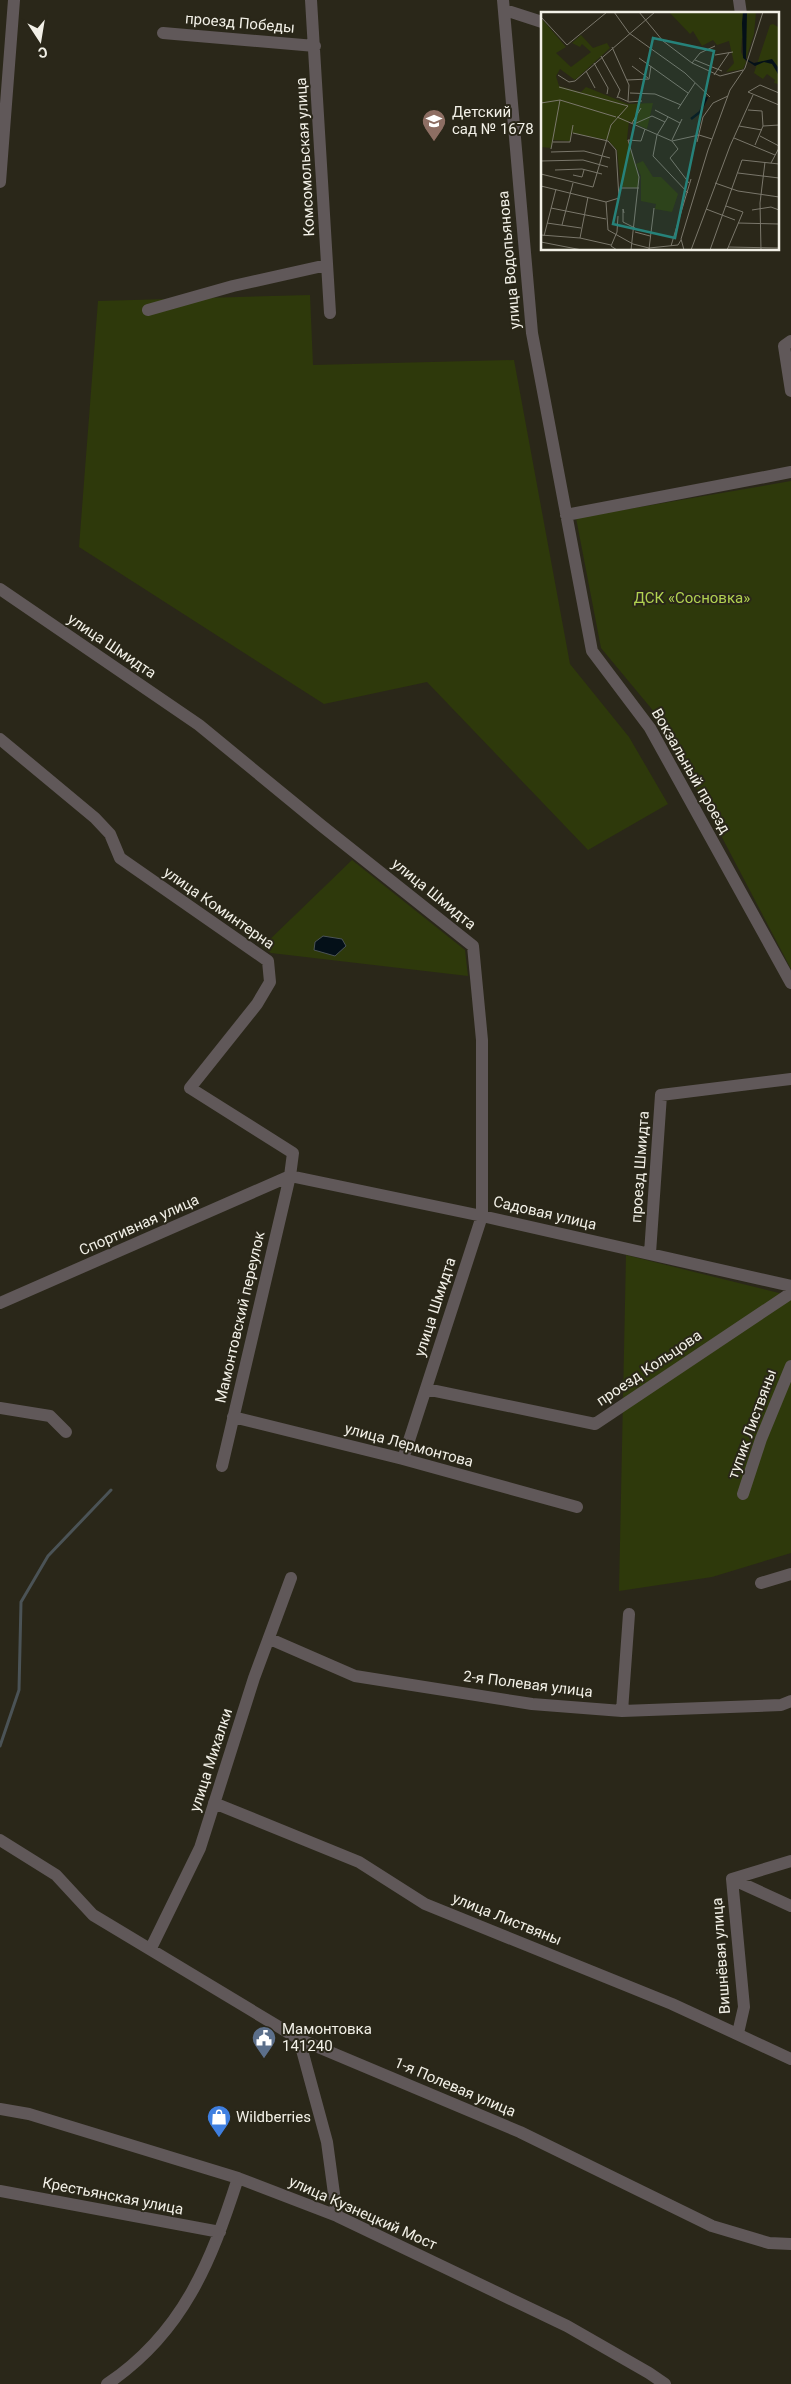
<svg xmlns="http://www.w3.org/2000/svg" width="791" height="2384" font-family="Roboto,sans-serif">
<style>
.green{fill:#2e390b}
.water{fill:#041018;stroke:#4b5356}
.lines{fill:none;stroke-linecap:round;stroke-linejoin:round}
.stream{stroke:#4b5356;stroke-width:3}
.minor{stroke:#605859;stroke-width:12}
.labels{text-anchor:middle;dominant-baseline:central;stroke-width:4;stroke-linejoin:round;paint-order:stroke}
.street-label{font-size:15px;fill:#f2f0e7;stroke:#2a2719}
.poi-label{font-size:15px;fill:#f2f0e7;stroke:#2a2719;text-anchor:start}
.park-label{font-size:15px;fill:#b1d251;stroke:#2a2719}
.inset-river{fill:none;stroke:#041018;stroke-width:2.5}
.inset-road{fill:none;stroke:#7a776b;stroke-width:1}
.view{fill:#26827a;fill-opacity:0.15;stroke:#26827a;stroke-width:2.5}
.inset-edge{fill:none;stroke:#f2f0e7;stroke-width:2.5}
</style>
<rect width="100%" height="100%" fill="#2a2719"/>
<!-- green -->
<path class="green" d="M310,295L313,365L514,360L570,664L629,737L668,804L588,850L427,682L324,704L79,547L98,301Z
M791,481V969L660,719L601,648L576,518Z
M352,860L465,950L468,976L271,953L262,947Z
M626,1255L791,1296V1553L712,1577L619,1591Z"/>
<!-- water -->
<path class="water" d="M323,936L342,939L346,946L335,956L314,950L315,942Z"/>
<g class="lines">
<!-- stream -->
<path class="stream" d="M0,1746L19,1690L21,1602L48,1556L111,1490"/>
<!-- minor -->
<path class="minor" d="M311,0L330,313
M503,0L532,333L592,651L650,728L791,983
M739,0L741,14
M505,10L542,22
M163,33L315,46
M0,182L14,0
M148,310L233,286L327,265
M791,341L784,346L791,391
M566,515L791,472
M0,589L199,725L322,826L473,946L482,1040V1216L403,1459
M0,739L95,818L110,834L120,858L268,961L270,982L257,1004L190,1088L293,1153L290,1176L222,1466
M290,1176L482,1216L791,1286
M650,1253L661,1095L791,1079
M0,1303L290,1176
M426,1389L595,1424L791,1293
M0,1408L50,1416L66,1432
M233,1417L403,1459L577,1507
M743,1494L761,1439L791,1366
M761,1583L791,1574
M270,1639L355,1676L532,1704L622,1711L781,1705L791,1701
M622,1711L629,1614
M214,1803L359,1862L425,1904L672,2004L791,2059
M0,1840L56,1875L93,1915L299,2039L520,2132L712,2226L769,2243L791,2244
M732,1879L791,1906
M151,1948L200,1848L254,1678L291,1578
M738,2033L744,2007L732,1879L791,1861
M299,2039L327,2142L337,2216
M0,2109L29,2114L238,2178L337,2216L567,2326L649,2373L665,2384
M0,2191L220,2232
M107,2384C183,2333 211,2262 238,2178"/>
</g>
<!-- icons -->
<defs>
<g id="school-pin" transform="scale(1.25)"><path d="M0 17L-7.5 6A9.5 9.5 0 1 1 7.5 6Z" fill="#8d6e63" stroke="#2a2719"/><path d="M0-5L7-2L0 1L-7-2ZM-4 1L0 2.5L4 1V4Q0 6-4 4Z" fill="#fff"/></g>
<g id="civic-pin" transform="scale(1.25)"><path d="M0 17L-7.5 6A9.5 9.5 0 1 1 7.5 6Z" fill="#5c6f8a" stroke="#2a2719"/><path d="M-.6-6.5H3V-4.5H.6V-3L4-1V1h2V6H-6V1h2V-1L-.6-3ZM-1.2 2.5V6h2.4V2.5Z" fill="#fff"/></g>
<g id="shop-pin" transform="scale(1.25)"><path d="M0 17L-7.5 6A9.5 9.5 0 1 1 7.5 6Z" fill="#3f7fe0" stroke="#2a2719"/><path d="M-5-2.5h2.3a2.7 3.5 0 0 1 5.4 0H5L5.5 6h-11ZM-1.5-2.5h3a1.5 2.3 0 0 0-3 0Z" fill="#fff"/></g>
</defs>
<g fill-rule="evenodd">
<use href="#school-pin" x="434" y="121"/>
<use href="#civic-pin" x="264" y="2038"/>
<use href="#shop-pin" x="219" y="2117"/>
</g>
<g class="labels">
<!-- street labels -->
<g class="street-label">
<text transform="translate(240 23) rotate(5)">проезд Победы</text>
<text transform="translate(305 157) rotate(-93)">Комсомольская улица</text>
<text transform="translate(509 260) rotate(-95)">улица Водопьянова</text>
<text transform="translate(112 646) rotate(34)">улица Шмидта</text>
<text transform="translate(691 771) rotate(60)">Вокзальный проезд</text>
<text transform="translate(434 894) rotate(39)">улица Шмидта</text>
<text transform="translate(219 908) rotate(35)">улица Коминтерна</text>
<text transform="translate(640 1167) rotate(-86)">проезд Шмидта</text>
<text transform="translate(545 1213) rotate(13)">Садовая улица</text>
<text transform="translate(139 1225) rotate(-24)">Спортивная улица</text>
<text transform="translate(435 1307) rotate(-72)">улица Шмидта</text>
<text transform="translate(240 1317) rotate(-77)">Мамонтовский переулок</text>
<text transform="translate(649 1368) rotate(-34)">проезд Кольцова</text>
<text transform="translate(752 1424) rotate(-70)">тупик Листвяны</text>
<text transform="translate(409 1445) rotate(15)">улица Лермонтова</text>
<text transform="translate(528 1684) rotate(7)">2-я Полевая улица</text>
<text transform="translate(211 1760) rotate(-72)">улица Михалки</text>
<text transform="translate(507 1919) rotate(22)">улица Листвяны</text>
<text transform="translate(721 1956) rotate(-94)">Вишнёвая улица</text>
<text transform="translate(455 2087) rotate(23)">1-я Полевая улица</text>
<text transform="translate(113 2196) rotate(11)">Крестьянская улица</text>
<text transform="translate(363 2213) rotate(24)">улица Кузнецкий Мост</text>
</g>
<!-- poi labels -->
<g class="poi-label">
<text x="452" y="112">Детский<tspan x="452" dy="17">сад № 1678</tspan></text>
<text x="282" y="2029">Мамонтовка<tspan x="282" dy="17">141240</tspan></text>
<text x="236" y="2117">Wildberries</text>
</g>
<!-- park labels -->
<g class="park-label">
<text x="692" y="598">ДСК «Сосновка»</text>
</g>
</g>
<!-- overview -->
<g transform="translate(541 12)">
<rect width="238" height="238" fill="#2a2719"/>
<path d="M128,0H215L213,22L205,47L204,29L201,26L200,40L205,50L202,57L185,60L193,51L188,29L176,33L172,28L161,34L152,19L149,22ZM0,6L25,35L15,41L30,55L50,40L41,32L39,35L31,31L40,23L52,36L66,31L69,36L34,68L19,57L15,64L18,74L40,80L45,75L87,92L112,91L106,117L88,109L86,127L98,165L97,176L80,175L76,138L67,128L31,121L29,129L12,128L10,136L0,135ZM232,12L237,15V72L233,71L234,68L226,62L222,67L213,61L229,13ZM102,149L112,165H120L137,182L131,200L114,197L115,192L100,189V164L95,152Z" fill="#2e390b"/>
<path d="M206,0L205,47L213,51L231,47L237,55V62L231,52L223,50L214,54L202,46L201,11L202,0Z" fill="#041018"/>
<path class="inset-river" d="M150,107L159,100L166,85"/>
<path class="inset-road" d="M73,0L88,21L144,61L169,85M98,0L122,29L151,51L179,64L202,58M0,5L26,33L66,0M71,35L88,73L87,89M174,43L192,40M60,44L79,78L76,86M98,46L147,81M154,48L181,59M53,51L67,76L66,82M151,51L159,41L174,34M91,54L107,66M45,59L54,76M17,63L28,70L34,69L114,0M173,63L188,41M86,68L108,67L110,54M89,81L114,82L140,93M238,81L219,73L207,80L238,93M77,85L88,90L101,89M0,91L19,88L75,105M137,97L154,71M114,98L139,111M207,98L221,99L222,114L214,133M76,105L131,129M127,105L116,123L112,144L147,181M91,111L100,96M93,112L111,104L124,110M198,114L221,118M222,114L238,113M32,121L67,129L75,138L78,186L65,190M219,124L238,134M193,126L234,143M131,128L141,107M131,129L137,137L129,146L148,171M131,129L158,123L171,127M12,130H29L32,113M156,130L162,105L172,91L187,84M10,137L19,88M10,140L43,139L69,146M0,149L42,148L67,155M230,151L238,136M14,158L41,157L61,162M197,161L238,166M0,162L52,175L70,113L87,94L18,75M32,163L41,165L43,158M174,171L197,179L238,185M0,174L65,190M79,176H98M65,190L67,218L92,232L108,236L137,233L140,228M185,194L202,200L186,238M10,196L65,207M165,197L194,208M211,198L230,195L238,198M83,201L82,197V210L94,216M6,211L40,216M197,211L238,212M21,213L32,171M94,220L109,224M0,223L39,226L70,233M3,224L15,177M39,226L47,185M0,230L41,238M130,234L150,167M187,235L238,236M108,237L113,196M76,238L70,234L76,220L77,204M90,238L98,165L87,128L100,129L104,117M143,238L140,227L167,138L189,78L204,56L222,0M150,238L189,134L212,83M169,238L201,148L238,152M220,238L219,191L224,150"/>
<path class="view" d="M112,26L173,39L134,226L72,212Z"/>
<rect width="238" height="238" class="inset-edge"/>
</g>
<!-- north arrow -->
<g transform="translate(40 40) rotate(168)" stroke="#2a2719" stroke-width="4" paint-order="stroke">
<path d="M0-4L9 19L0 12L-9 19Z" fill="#f2f0e7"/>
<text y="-8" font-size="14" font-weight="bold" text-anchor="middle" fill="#f2f0e7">С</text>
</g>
</svg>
